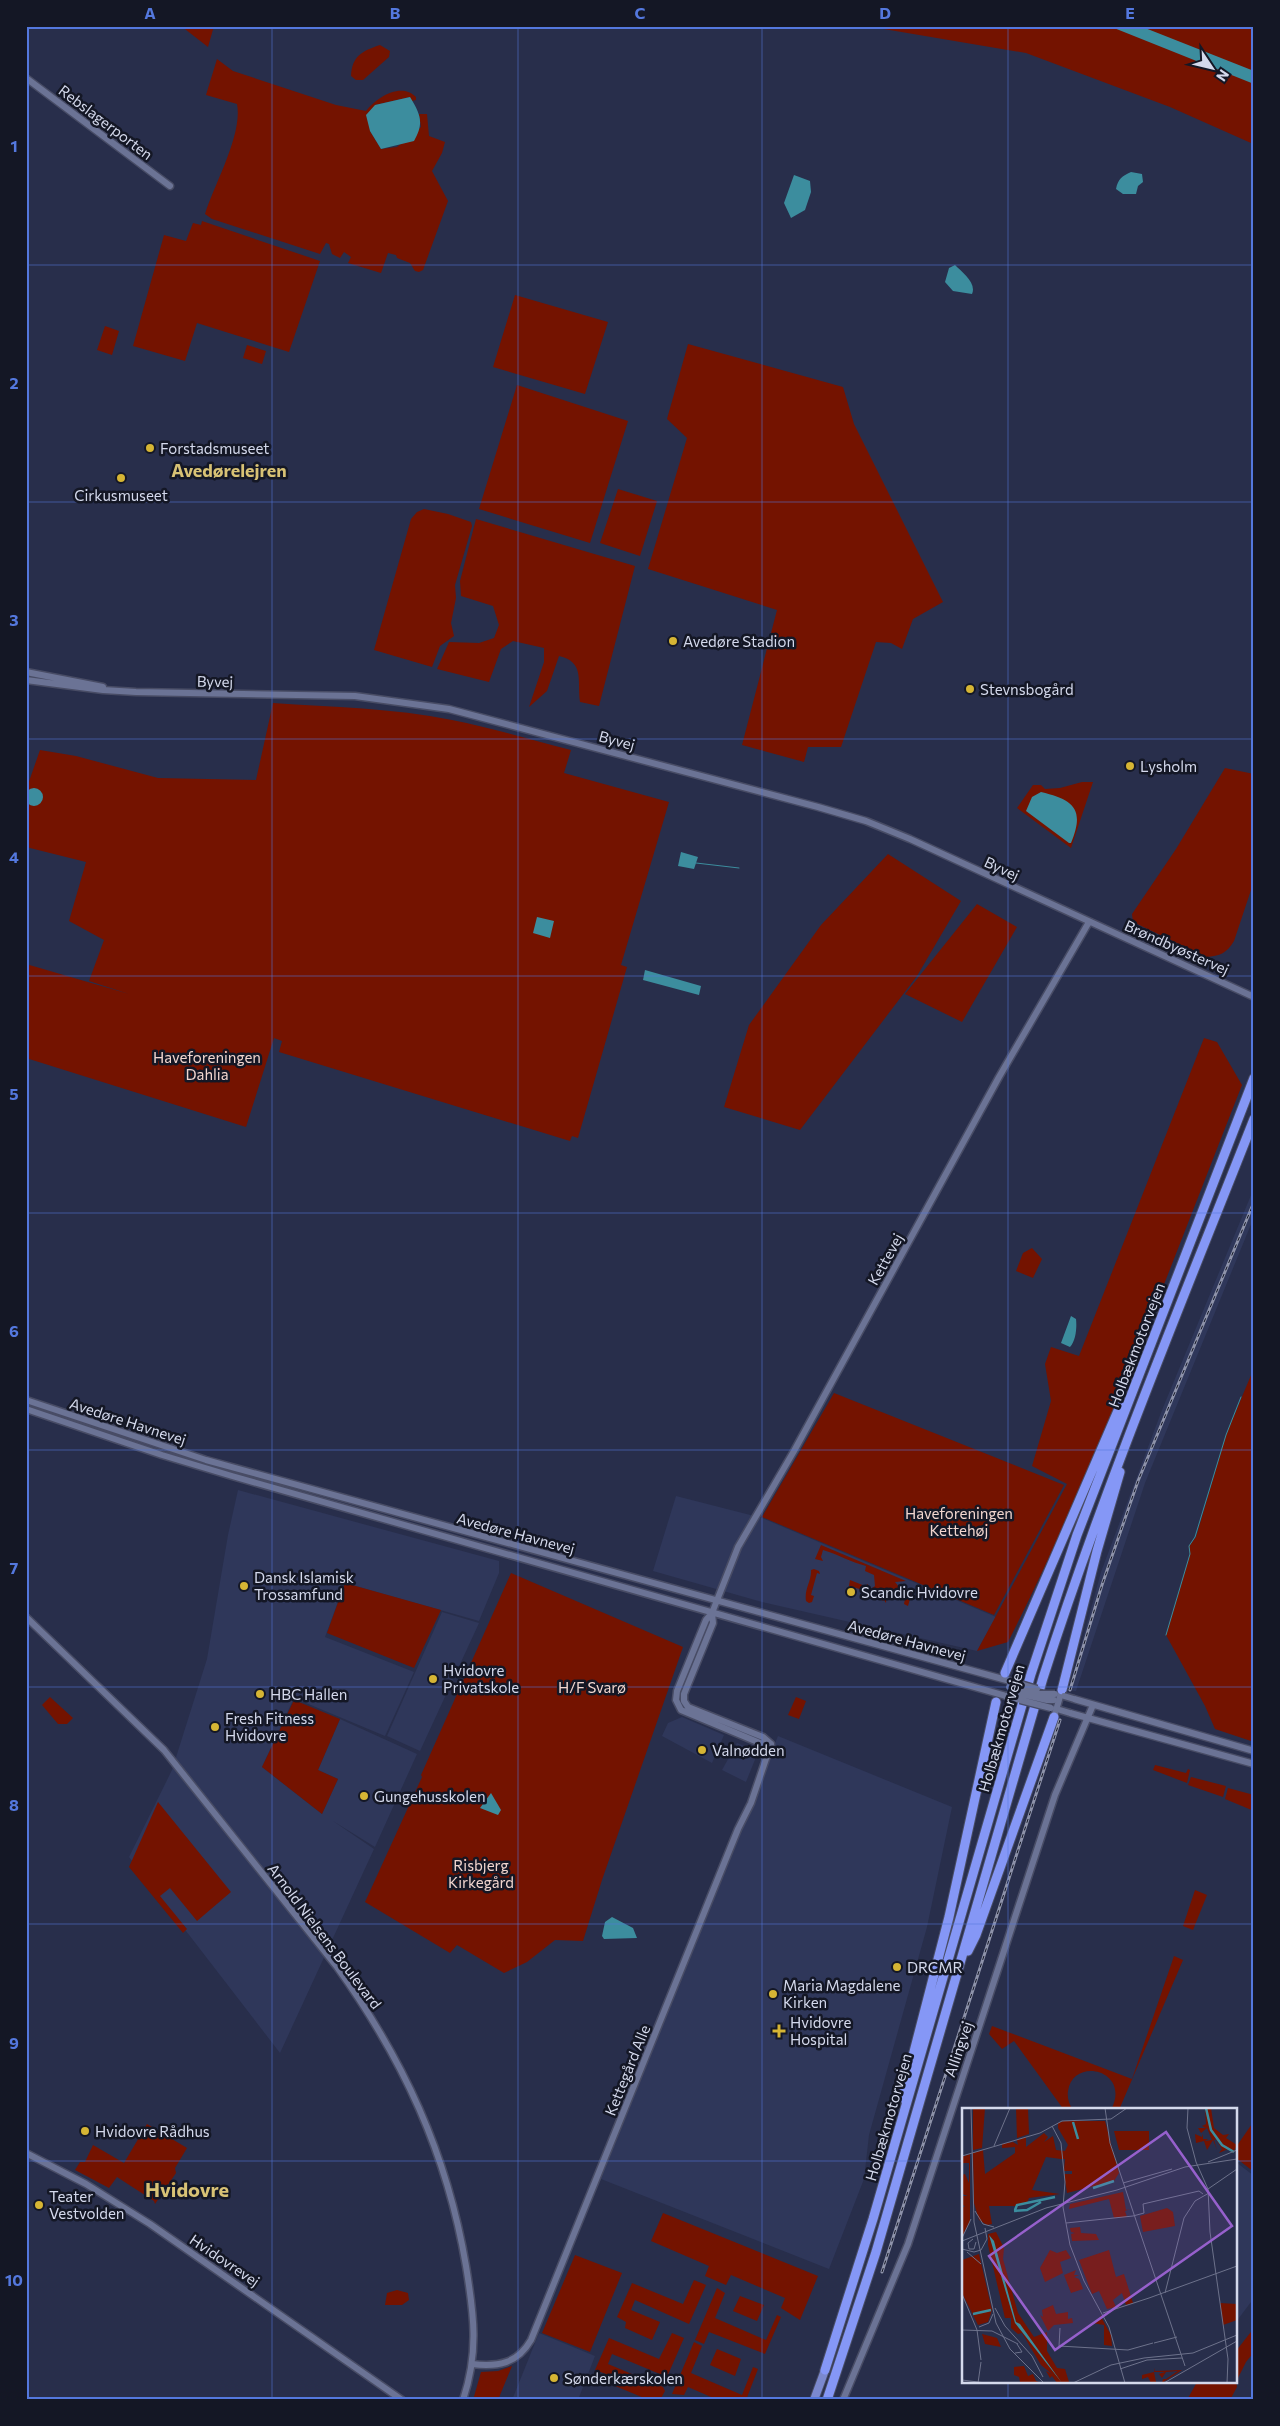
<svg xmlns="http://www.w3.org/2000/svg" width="1280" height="2426" font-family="Commissioner,sans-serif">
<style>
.built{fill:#2f375a}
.green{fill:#741300}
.water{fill:#3c8d9e}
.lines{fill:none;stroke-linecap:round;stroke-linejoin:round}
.stream{stroke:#3c8d9e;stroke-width:1}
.minor-casing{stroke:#484c65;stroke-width:9}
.major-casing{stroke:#484c65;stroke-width:10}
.highway-casing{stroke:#484c65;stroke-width:11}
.minor{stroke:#6b7395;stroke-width:6}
.major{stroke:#7b89cf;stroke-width:8}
.highway{stroke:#8597f6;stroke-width:9}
.rail-casing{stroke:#8e93aa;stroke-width:3}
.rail{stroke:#141725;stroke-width:1;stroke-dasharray:4;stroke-linecap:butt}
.minor-bridge-casing{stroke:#484c65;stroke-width:9;stroke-linecap:butt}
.minor-bridge{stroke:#6b7395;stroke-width:6}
.grid{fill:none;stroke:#5478de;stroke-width:1;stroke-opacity:0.55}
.poi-dot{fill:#d6b534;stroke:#141725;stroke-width:2}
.labels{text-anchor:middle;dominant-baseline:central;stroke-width:5;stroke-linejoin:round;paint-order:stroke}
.street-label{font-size:15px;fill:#d4d9ec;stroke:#141725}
.poi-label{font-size:15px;fill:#d4d9ec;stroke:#141725;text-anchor:start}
.park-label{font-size:15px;fill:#f2d6cf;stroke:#141725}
.quarter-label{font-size:18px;font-weight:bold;fill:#d8c275;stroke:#141725}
.district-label{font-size:20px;font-weight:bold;fill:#d8c275;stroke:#141725}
.inset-river{fill:none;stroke:#3c8d9e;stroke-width:2.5}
.inset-road{fill:none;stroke:#6d728b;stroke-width:1}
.view{fill:#9660cc;fill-opacity:0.15;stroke:#9660cc;stroke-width:2.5}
.inset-edge{fill:none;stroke:#d4d9ec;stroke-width:2.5}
.neatline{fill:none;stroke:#5478de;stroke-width:2}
.grid-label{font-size:16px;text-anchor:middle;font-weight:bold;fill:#5478de}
</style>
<rect width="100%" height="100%" fill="#282e4b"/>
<!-- built -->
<path class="built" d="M1254,1188V1217L1145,1483L1076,1691L1069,1690L1101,1572L1162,1410Z
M238,1490L499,1561V1573L479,1621L345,1583L325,1637L414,1672L385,1736L294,1698L262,1767L322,1814L338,1779L318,1770L340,1719L417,1754L375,1847L333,1821L374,1849L280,2053L129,1857L172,1770L207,1659L228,1535Z
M676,1496L762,1518L996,1617L977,1651L762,1602L653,1571Z
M442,1612L479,1623L420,1751L387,1736Z
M682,1717L724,1735L712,1763L662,1736L668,1723Z
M778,1736L952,1807L927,1927L869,2135L864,2179L829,2269L601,2179Z
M737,1743L758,1752L746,1782L722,1770Z
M1236,2162L1254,2176V2303L1251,2302L1236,2322Z
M539,2333L595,2356L578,2400H512Z"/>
<!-- green -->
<path class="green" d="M181,26H214L208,47Z
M866,26H1254V156L1251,143L1170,107L1026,53Z
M380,45L390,51L389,57L363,80H356L351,76C352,56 362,51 380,45Z
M217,59L233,71L336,105L366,111C377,97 401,82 416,97V100L412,101L410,97L375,105L370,131L381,149L397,147L421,127L419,114H427L429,136L445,142L442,153L432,171L448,201L423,270L419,272L415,271L410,263L397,258L396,255L388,253L381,273L348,263L351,257L344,252L340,258L332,254L329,244L326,243L320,254L212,219L205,214C214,185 243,134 237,104L206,95Z
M202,221L320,261L289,352L197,323L185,361L133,346L164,235L186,241L193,223L201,225Z
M515,295L608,322L585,394L493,367Z
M105,326L119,331L112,355L97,350Z
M688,344L843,387L854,424L943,602L913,619L902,649L891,643L876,642L841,747H808L804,762L742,745L777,610L648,569L687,438L667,419Z
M247,345L266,351L262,364L243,358Z
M517,385L628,421L590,543L479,509Z
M618,489L657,501L640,556L600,543Z
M424,509L448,514L471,522L472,526L455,585L456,598L451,623L454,636L440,646L432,667L374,650L411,519L417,512Z
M476,519L635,566L599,706L580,702C577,680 585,662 559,656L547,691L529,707L544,662V648L513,641L501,649L489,682L437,669L449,642L479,643L494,638L499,625L493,606L461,596L460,581Z
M273,703C332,707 393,708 452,720C492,728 532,740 571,750L564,773L669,802L621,965L627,967L578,1138L572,1136L570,1141L279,1052L282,1041L274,1038L246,1127L26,1058V964L129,994L89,981L104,940L69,921L86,862L26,847V790L40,750L76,756L158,778L256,780Z
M1225,768L1254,774V881L1234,941C1227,953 1220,956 1206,957L1133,922L1132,914L1176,849Z
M1082,782H1093L1071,848L1017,808L1033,785H1041L1045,789L1060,788Z
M888,854L961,901L917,976L800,1130L724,1107L749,1025L821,925Z
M977,904L1017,927L962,1022L905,994Z
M1204,1038L1217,1042L1242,1085C1168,1272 1099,1462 1008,1642L977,1651L1067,1484L1032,1466L1051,1401L1045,1364L1051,1347L1079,1356Z
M1032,1248L1042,1259L1033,1278L1016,1271L1023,1253Z
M1254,1368V1742L1215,1729L1205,1706L1166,1635L1190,1554L1189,1546L1196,1537L1226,1435Z
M834,1393L1064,1485L994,1615L762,1517Z
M821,1545L906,1581L895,1582L899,1587L912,1592L908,1606L904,1604L906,1594C900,1592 895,1588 887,1590L886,1603L884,1600L882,1601L884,1596L849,1586L850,1580L865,1586L868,1584V1588L871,1589L875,1586L874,1575L865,1571L866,1566C850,1562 840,1555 823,1550L821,1557L823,1561L815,1559Z
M814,1569L819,1571L820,1574L817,1573L811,1595L814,1596L812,1602L809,1603L806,1601C804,1589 812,1580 811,1570Z
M511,1573L683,1647L602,1880L583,1941L555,1940L527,1962L504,1973L457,1945L450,1953L365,1902L422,1777L421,1775Z
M345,1583L441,1610L414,1668L327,1633Z
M50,1697L73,1718L67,1724H58L42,1705Z
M796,1697L806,1701L799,1719L788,1715Z
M294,1700L340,1719L318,1770L338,1779L322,1814L262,1767Z
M1155,1765L1186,1773L1188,1769L1190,1770L1187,1783L1153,1770Z
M1191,1777L1226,1786L1223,1797L1188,1785Z
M1228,1788L1254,1795V1811L1225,1799Z
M158,1802L231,1892L197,1921L170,1888L160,1896L187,1929L183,1933L129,1867Z
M1195,1890L1207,1895L1193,1930L1183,1926Z
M1174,1956L1183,1960L1119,2110H1111C1132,2070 1073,2056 1068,2091C1067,2098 1069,2104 1073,2110H1064L1014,2041L1002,2049L989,2034L992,2026L1132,2079Z
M1254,2121V2172L1236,2158V2147Z
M147,2124L187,2148L175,2168L176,2173L155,2204L154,2201L117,2177L109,2188L75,2170L80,2162H85L93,2145L124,2163Z
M663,2213L818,2276L800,2320L781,2308L785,2298L731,2275L726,2285L705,2276L709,2266L651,2241Z
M575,2255L622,2273L590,2352L542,2333Z
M694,2280L706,2285L689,2324L635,2300L631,2310L660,2322L652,2340L625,2328L626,2322L617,2317L632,2283L683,2304Z
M717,2288L725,2293L715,2318L766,2340L777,2315L781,2317L765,2354L709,2332L704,2344L695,2340Z
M397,2290L408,2293L409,2300L402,2305H385L387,2293Z
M740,2296L764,2305L757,2321L733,2311Z
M1254,2328V2352L1246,2362L1236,2382V2351Z
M672,2333L684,2338L667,2377L612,2354L608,2364L663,2387L665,2391L660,2400H649L603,2381L606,2374L595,2370L609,2338L659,2359Z
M694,2342L702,2346L691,2373L742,2395L753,2367L758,2369L746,2400H718L688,2387L684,2395L672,2394Z
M717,2349L741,2359L735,2376L710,2365Z
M512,2366L498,2400H473L481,2372L498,2371Z
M1197,2382H1236L1237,2387L1230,2400H1187Z"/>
<!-- water -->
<path class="water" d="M1109,26H1140L1254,71V84Z
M410,97C421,115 424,123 414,141L381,149L370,131L366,115L375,105Z
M1131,172L1142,174L1143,182L1138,186L1136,194H1123L1116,189C1118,179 1122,176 1131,172Z
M794,175L810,181L811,192L805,210L791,218L784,203Z
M955,265C962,272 977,283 972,294L953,291L945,282L949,268Z
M25 797a9 9 0 1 1 18 0a9 9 0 1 1-18 0Z
M1041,792C1074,800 1085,809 1071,843H1069L1026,811L1032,797Z
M681,852L698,857L694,869L678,866Z
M537,917L554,921L550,938L533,933Z
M645,970L701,986L699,995L643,980Z
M1071,1316L1076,1319C1077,1327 1076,1341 1070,1347L1061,1343Z
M491,1793L501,1810L498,1815L480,1808Z
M612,1917L633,1928L637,1938L604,1939L602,1936L605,1922Z"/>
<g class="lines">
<!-- stream -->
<path class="stream" d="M696,863L739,868
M1166,1635L1190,1554L1189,1546L1195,1537L1226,1435L1241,1397"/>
<!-- minor casing -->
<g class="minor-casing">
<path id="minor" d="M26,78L170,186
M26,672L103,687
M26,680L103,690L136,692L355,696L449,709L818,807L866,821L910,839L1254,997
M26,1400L206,1460L1010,1681
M26,1409L162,1455L232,1476L1020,1700
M712,1613L713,1623L684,1694V1701L688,1707L763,1737L771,1744
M26,1617L164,1750L337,1967C403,2059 447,2153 466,2266C474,2315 479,2352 463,2400
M1074,1699L1254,1751
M1070,1713L1254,1764
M1054,1717L1062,1690
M771,1744L760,1743L681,1710L676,1700L677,1691L706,1620L712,1613L738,1547L794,1451L999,1077L1089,922
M26,2153L86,2184L150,2224L402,2400
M472,2364C498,2367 517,2364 531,2340L738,1829L751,1803L771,1744
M843,2400L908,2244L1055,1795L1093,1705"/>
</g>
<!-- major casing -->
<g class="major-casing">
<path id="major" d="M814,2400L825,2370"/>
</g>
<!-- highway casing -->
<g class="highway-casing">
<path id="highway" d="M1005,1673L1120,1406
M1062,1690L1097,1551L1120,1472
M968,1951L976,1935L1054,1717
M902,2098L949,1917L996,1702
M825,2370L873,2219L1031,1674L1077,1535L1254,1078
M827,2400L876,2252L1043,1678C1104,1488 1181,1304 1254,1119"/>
</g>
<!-- minor -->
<use href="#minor" class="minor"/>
<!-- major -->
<use href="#major" class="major"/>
<!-- highway -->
<use href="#highway" class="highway"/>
<!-- rail casing -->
<g class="rail-casing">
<path id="rail" d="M1070,1690L1102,1585L1138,1481L1254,1202
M882,2272L1060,1720"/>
</g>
<!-- rail -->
<use href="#rail" class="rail"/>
<!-- minor-bridge casing -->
<g class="minor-bridge-casing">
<path id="minor-bridge" d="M1010,1681L1037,1689
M1009,1687L1044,1694H1055
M1006,1696L1021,1694L1047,1700H1054
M1064,1696L1074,1699
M1020,1700L1051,1708
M1060,1710L1070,1713"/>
</g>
<!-- minor-bridge -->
<use href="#minor-bridge" class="minor-bridge"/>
</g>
<!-- grid -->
<path class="grid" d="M272,26V2400M518,26V2400M762,26V2400M1008,26V2110M26,265H1254M26,502H1254M26,739H1254M26,976H1254M26,1213H1254M26,1450H1254M26,1687H1254M26,1924H1254M26,2161H964M1236,2161H1254M1008,2382V2400"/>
<!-- markers -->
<g class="poi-dot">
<circle cx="150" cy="448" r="5"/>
<circle cx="121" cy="478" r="5"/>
<circle cx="673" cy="641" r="5"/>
<circle cx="970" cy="689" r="5"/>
<circle cx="1130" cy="766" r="5"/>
<circle cx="244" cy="1586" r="5"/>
<circle cx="851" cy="1592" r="5"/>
<circle cx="433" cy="1679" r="5"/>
<circle cx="260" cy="1694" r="5"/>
<circle cx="215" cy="1727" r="5"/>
<circle cx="702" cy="1750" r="5"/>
<circle cx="364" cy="1796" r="5"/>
<circle cx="897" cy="1967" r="5"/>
<circle cx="773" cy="1994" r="5"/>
<path d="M776.5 2023.5h5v5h5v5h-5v5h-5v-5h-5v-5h5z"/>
<circle cx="85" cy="2131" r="5"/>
<circle cx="39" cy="2205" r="5"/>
<circle cx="554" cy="2378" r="5"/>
</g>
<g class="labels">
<!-- street labels -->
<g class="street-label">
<text transform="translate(106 122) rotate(37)">Rebslagerporten</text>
<text transform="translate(215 681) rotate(1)">Byvej</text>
<text transform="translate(617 740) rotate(15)">Byvej</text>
<text transform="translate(1002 868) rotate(25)">Byvej</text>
<text transform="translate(1177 947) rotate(24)">Brøndbyøstervej</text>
<text transform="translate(885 1259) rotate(-61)">Kettevej</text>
<text transform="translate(1136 1345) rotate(-69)">Holbækmotorvejen</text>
<text transform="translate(128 1421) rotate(18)">Avedøre Havnevej</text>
<text transform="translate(516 1533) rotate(15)">Avedøre Havnevej</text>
<text transform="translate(907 1640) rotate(15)">Avedøre Havnevej</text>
<text transform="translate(1001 1728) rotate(-74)">Holbækmotorvejen</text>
<text transform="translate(325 1936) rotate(53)">Arnold Nielsens Boulevard</text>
<text transform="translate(958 2049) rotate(-71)">Allingvej</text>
<text transform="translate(627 2070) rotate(-68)">Kettegård Alle</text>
<text transform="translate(888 2117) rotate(-74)">Holbækmotorvejen</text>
<text transform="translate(225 2260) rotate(34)">Hvidovrevej</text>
</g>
<!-- poi labels -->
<g class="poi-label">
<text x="160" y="448">Forstadsmuseet</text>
<text x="121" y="495" text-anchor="middle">Cirkusmuseet</text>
<text x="683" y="641">Avedøre Stadion</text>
<text x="980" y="689">Stevnsbogård</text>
<text x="1140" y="766">Lysholm</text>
<text x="254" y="1577">Dansk Islamisk<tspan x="254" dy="17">Trossamfund</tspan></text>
<text x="861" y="1592">Scandic Hvidovre</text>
<text x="443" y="1670">Hvidovre<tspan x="443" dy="17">Privatskole</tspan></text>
<text x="270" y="1694">HBC Hallen</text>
<text x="225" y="1718">Fresh Fitness<tspan x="225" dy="17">Hvidovre</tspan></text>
<text x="712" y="1750">Valnødden</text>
<text x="374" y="1796">Gungehusskolen</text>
<text x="907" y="1967">DRCMR</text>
<text x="783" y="1985">Maria Magdalene<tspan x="783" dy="17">Kirken</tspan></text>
<text x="790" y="2022">Hvidovre<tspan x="790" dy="17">Hospital</tspan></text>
<text x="95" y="2131">Hvidovre Rådhus</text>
<text x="49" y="2196">Teater<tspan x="49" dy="17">Vestvolden</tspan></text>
<text x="564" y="2378">Sønderkærskolen</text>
</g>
<!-- park labels -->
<g class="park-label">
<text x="207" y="1057">Haveforeningen<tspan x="207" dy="17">Dahlia</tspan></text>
<text x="959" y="1513">Haveforeningen<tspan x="959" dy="17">Kettehøj</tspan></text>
<text x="592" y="1687">H/F Svarø</text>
<text x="481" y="1865">Risbjerg<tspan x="481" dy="17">Kirkegård</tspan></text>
</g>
<!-- quarter labels -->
<g class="quarter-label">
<text x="229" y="470">Avedørelejren</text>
</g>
<!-- district labels -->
<g class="district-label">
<text x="187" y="2189">Hvidovre</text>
</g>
</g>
<!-- overview -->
<g transform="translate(962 2108)">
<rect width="275" height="275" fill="#282e4b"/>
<path d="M11,0H23L20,40L11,42ZM54,0H66L67,26L55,30ZM243,0H249L252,20L261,27L267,26L264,30L275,37L271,45L266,41L257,45L260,41L254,31L252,32L255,42L251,32L245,42L242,33L234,35L233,26L240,29L241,26V31H246L243,33L250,32L245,20L239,25L236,20H244L240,18L244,16ZM102,13H143L157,65L152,73L105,85L102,66H110V63H102L103,51H99V57V51L84,49L70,82L98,86L67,90L65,95L55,98H27L30,116L25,117L17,112L12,95L11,45L21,42L23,66L53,45V39L40,40V36L51,34L56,37L55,32L64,29V39L82,25L86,29L82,34L91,28L94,42L103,43L106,37L96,20V15ZM152,23H187V42H157ZM8,46V114L0,129V100L3,98L0,97V88H6L0,86V67L3,66L7,75V55H0V49ZM161,84L164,102L168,101L163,103L165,109L152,110L147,91L107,101L108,96ZM205,100L211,104L213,118L181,124L178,108ZM118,119L119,125L134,126L137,132L110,133L109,126L113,125L109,124L108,120ZM34,124L42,140L41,151L56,205L72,229L85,224V243L95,260L103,261L107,274L95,275L90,268L88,270L84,263L90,266L79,257L60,225L56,226L49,220V210H43L26,137V126ZM88,142L95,145L104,142L109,150L98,154L101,165L83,174L78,160ZM147,142L154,169L162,166L171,195L164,197L160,185L151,192L154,199L145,201L137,183L130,186L117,152ZM17,146L30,202L26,214L16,217L0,185V152ZM114,162L112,167H117L112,169L117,171L121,181L109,185L102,167ZM258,195L275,196V212L261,217ZM91,197L94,206L106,204V211L110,210L111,215L92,217L86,223L78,207L81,209L80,202ZM138,207L149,227L150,238L142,237V217L130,215L138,211ZM20,226L35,230L39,239L23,236ZM62,258L66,268L71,266L74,273L79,275L58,274L57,269L52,267V259ZM193,260V263L220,262L200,275L201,271H204L216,263L204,264L200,270L197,266L203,264H192L194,274L189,275L186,269L180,271V267L192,264Z" fill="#741300"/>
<path d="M27,127L32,133L54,214L58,216L100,275L53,215Z" fill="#3c8d9e"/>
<path class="inset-river" d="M244,0L249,22L260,37L272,44M111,14L116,31M131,80L152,73M53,102L55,97L93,89M52,103L65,102L79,94M11,206L29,202"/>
<path class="inset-road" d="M9,0L12,114L34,215L48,241L82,275M143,0L148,35L223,258M90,18L99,35L103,74L101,99L108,137L122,173L147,219L163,275M225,20L234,54L246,81L248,124L266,251L265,275M225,20L226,0M32,38L48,0M0,48L78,25L100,13L149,11L165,0M246,54L275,42M161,75L210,61M246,81L275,61M181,96L237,83L241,86M13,103L21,116L32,119M104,115L171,108L182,105L181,96M0,130L9,111M11,131L6,135L7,141H12L14,134M0,133L84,100L155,82L223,59L275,51M0,141L12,144L19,142L25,131L23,120M5,144L19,156M203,185L222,110L233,93L247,85M0,186L15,222L19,252M187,190L275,158M33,200L43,218L70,248L81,269M141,205L187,190M17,219L27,215L31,206M0,222L30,223L56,236M192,235L215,229M97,238L166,242L191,235M97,238L98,220M53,245L60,244L55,236M158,261L185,252L220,250M0,272L24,275M16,275L19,254M111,275L149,257L182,250L231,245L275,227M202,275L275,233"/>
<path class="view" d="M204,24L270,118L93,242L27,148Z"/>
<rect width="275" height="275" class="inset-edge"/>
</g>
<!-- border -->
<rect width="1280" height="2426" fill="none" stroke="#141725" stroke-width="55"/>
<!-- north arrow -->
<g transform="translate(1212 68) rotate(125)" stroke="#141725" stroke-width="4" paint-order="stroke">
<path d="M0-4L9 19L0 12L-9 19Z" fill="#d4d9ec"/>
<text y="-8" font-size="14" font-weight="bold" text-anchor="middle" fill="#d4d9ec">N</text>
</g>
<rect x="28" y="28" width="1224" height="2370" class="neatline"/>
<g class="grid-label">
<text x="150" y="19">A</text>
<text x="395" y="19">B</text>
<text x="640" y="19">C</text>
<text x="885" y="19">D</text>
<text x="1130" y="19">E</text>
<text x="14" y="152">1</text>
<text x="14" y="389">2</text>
<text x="14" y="626">3</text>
<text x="14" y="863">4</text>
<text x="14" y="1100">5</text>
<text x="14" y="1337">6</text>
<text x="14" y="1574">7</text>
<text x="14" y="1811">8</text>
<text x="14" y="2049">9</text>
<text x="14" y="2286">10</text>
</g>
</svg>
